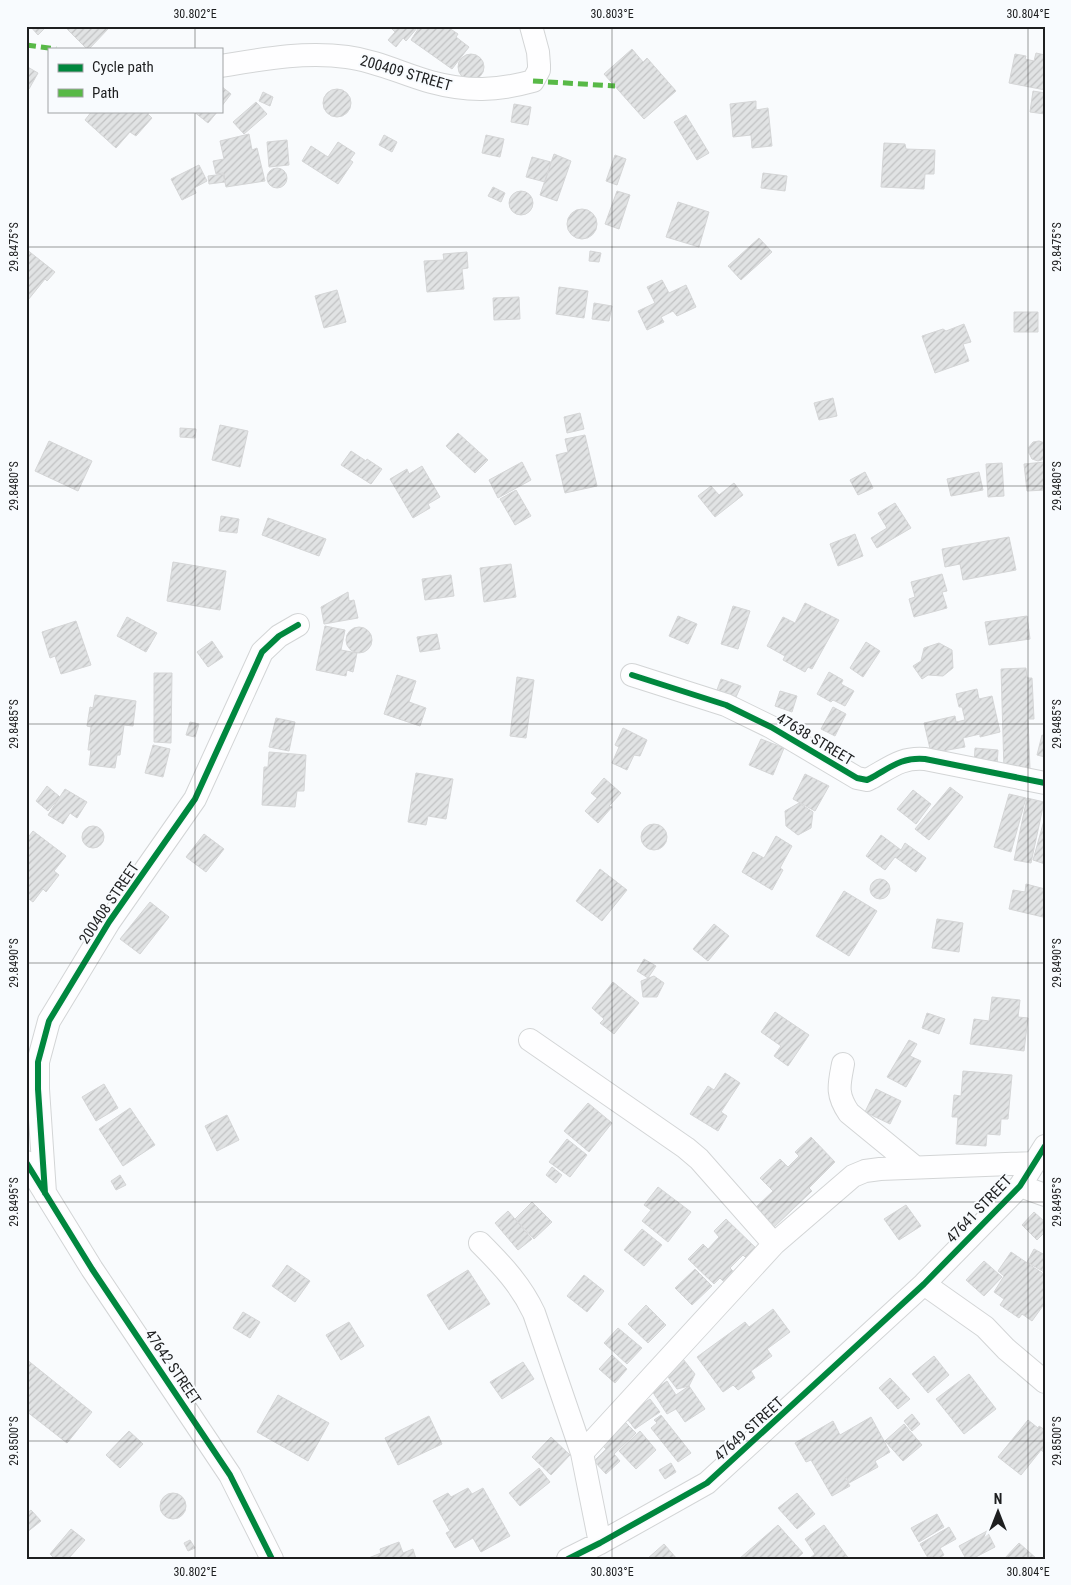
<svg xmlns="http://www.w3.org/2000/svg" width="1071" height="1585" font-family="'Roboto Condensed',sans-serif">
<style>
.building{fill:url(#building-hatch);stroke:#d5d6d7}
.lines{fill:none;stroke-linecap:round;stroke-linejoin:round}
.minor-casing{stroke:#d3d5d6;stroke-width:24}
.minor{stroke:#fefeff;stroke-width:22}
.quiet{stroke:#58b947;stroke-width:5;stroke-dasharray:10 5;stroke-linecap:butt}
.cycleway-casing{stroke:#f8fbfe;stroke-width:9}
.cycleway{stroke:#00873e;stroke-width:6}
.ticks{fill:none;stroke:#1e1f20;stroke-width:1;stroke-opacity:0.45}
.labels{text-anchor:middle;dominant-baseline:central;stroke-width:4;stroke-linejoin:round;paint-order:stroke}
.street-label{font-size:15px;fill:#1e1f20;stroke:#f8fbfe}
.neatline{fill:none;stroke:#1e1f20;stroke-width:2}
.ticks-label{font-size:12px;text-anchor:middle;fill:#1e1f20}
</style>
<defs>
<pattern id="building-hatch" width="6" height="6" patternUnits="userSpaceOnUse" patternTransform="scale(1.25)"><rect width="6" height="6" fill="#e1e3e4"/><path d="M-1 1l2-2M0 6l6-6M5 7l2-2" fill="none" stroke="#c1c2c3"/></pattern>
</defs>
<rect width="100%" height="100%" fill="#f9fbfd"/>
<!-- building -->
<path class="building" d="M30,26H47L38,35Z
M64,26H105L108,29L89,49H87Z
M392,26H417L418,27L406,41L403,38L396,47L388,40L395,32L391,28Z
M420,26H446L458,34L456,37L469,47L452,69L411,40Z
M632,49L643,62L647,58L676,91L644,119L604,74Z
M1036,53L1045,55V90L1009,83L1015,54L1026,56L1025,59L1034,61Z
M458 67a13 13 0 1 1 26 0a13 13 0 1 1-26 0Z
M26,66L38,73L29,89L26,87Z
M221,86L231,94L221,107Z
M323 103a14 14 0 1 1 28 0a14 14 0 1 1-28 0Z
M1033,91L1045,93V114L1030,112Z
M263,92L273,97L270,106L259,101Z
M756,101V110L768,108L772,146L752,148L751,135L733,137L730,104Z
M256,102L267,114L244,134L233,122Z
M514,104L531,107L528,125L511,122Z
M92,111H150L148,114L152,118L136,136L130,132L116,148L85,120Z
M193,111H218L208,123Z
M686,115L709,153L697,160L674,122Z
M249,134L252,150L257,148L265,181L226,187L223,173L216,174L213,161L224,159L220,141Z
M384,135L397,142L392,152L379,145Z
M486,135L504,139L500,157L482,153Z
M287,140L289,165L269,167L267,142Z
M338,142L355,153L350,160L353,162L338,184L302,161L311,146L328,157Z
M884,143L905,144L906,149L935,150L934,174H925L924,189L881,187Z
M554,154L571,161L557,201L540,195Z
M615,155L626,159L617,185L606,181Z
M532,157L551,162L545,182L526,177Z
M199,165L207,181L194,188L196,193L182,200L171,179Z
M267 178a10 10 0 1 1 20 0a10 10 0 1 1-20 0Z
M763,173L787,176L785,191L761,188Z
M224,174L225,182L209,184L208,176Z
M493,187L505,193L501,202L488,196Z
M617,191L630,195L619,229L605,224Z
M509 203a12 12 0 1 1 24 0a12 12 0 1 1-24 0Z
M678,202L709,212L699,247L666,237Z
M567 224a15 15 0 1 1 30 0a15 15 0 1 1-30 0Z
M759,238L772,252L741,280L728,266Z
M26,249L55,272L47,281L45,279L28,300L26,299Z
M590,251L601,253L599,262L589,261Z
M467,252L468,268L462,269L464,289L427,292L424,261L444,260L443,254Z
M662,280L669,293L686,285L696,307L677,316L673,311L661,317L664,322L647,330L638,311L655,303L647,287Z
M559,287L588,291L584,318L556,314Z
M337,290L346,322L324,328L315,296Z
M519,297L520,319L494,320L493,298Z
M594,303L612,306L609,321L592,319Z
M1014,312H1038V332H1014Z
M964,324L971,342L963,344L969,361L935,373L922,336L943,329L946,331Z
M833,398L837,416L819,420L814,403Z
M580,413L584,429L567,433L564,417Z
M220,425L248,431L240,467L212,460Z
M180,428L196,429L195,438L180,437Z
M458,433L488,460L475,473L446,446Z
M585,435L597,486L565,493L556,455L568,452L565,439Z
M49,441L92,461L78,491L35,471Z
M1039,441L1045,443V459L1038,461L1032,459L1029,453V447L1033,442Z
M351,451L366,461L367,459L382,469L371,484L341,465Z
M522,462L531,480L498,498L489,480Z
M1045,462V490L1027,491L1024,464Z
M1002,463L1004,496L988,497L986,464Z
M422,466L440,497L428,504L430,508L413,518L390,479L407,469L409,474Z
M865,472L873,488L858,495L850,480Z
M979,472L983,490L951,496L947,479Z
M734,483L743,495L715,517L698,496L711,486L719,495Z
M516,490L531,516L515,525L500,499Z
M895,503L911,528L877,548L871,538L887,528L878,513Z
M221,516L239,519L237,533L219,531Z
M268,518L326,539L319,556L262,535Z
M855,534L863,556L838,566L830,544Z
M1009,537L1016,570L963,580L960,564L945,567L942,549Z
M173,562L226,571L220,610L167,601Z
M511,564L516,597L484,602L480,568Z
M942,574L947,591L942,592L947,608L914,617L909,599L915,597L911,582Z
M451,575L454,596L425,600L422,579Z
M348,592L349,601L354,600L358,618L324,624L321,607Z
M805,603L839,620L812,669L808,667L805,672L783,660L785,656L767,646L783,617L795,623Z
M733,606L750,611L738,649L721,644Z
M678,616L697,624L688,644L669,636Z
M1027,616L1030,639L989,645L985,622Z
M127,617L157,633L146,652L117,636Z
M76,621L91,665L61,674L55,656L50,658L42,632Z
M325,626L345,630L341,650L357,653L353,672L347,670L346,676L316,670Z
M346 640a13 13 0 1 1 26 0a13 13 0 1 1-26 0Z
M437,634L440,649L420,652L417,637Z
M212,641L223,657L208,667L197,652Z
M866,642L880,651L863,677L850,668Z
M939,643L952,650L953,668L943,676L928,675L922,679L913,666L921,661L924,648Z
M1026,668L1027,678H1032L1034,719H1028L1030,769L1004,770L1001,669Z
M829,672L843,680L841,684L854,691L845,706L833,700L831,702L817,694Z
M154,673H172L171,743L154,742Z
M397,675L416,681L409,702L426,708L420,726L384,714Z
M517,677L534,680L526,738L510,736Z
M721,679L741,686L736,697L717,690Z
M977,689L979,699L992,696L1000,732L980,737V734L963,738L965,747L931,753L924,723L955,716L956,722L965,720L962,707H959L956,694Z
M780,691L797,696L792,712L775,706Z
M95,695L136,701L133,726L124,725L120,755H117L115,768L89,765L91,750H88L91,727L87,726L90,707L93,708Z
M833,707L846,714L835,736L821,729Z
M276,718L295,722L289,751L269,747Z
M190,722L199,724L195,737L186,735Z
M623,728L647,740L640,756L634,755L627,770L612,763L619,747L615,745Z
M1042,735L1045,736V757L1037,755Z
M761,739L784,748L773,775L749,765Z
M153,745L170,749L163,777L145,773Z
M975,748L998,750L997,767L974,766Z
M269,752L306,755L304,791H297L295,807L262,805L264,767H268Z
M416,773L453,779L446,819L428,816L426,825L408,822Z
M805,774L829,786L815,811L793,799Z
M604,778L621,793L609,806L612,807L598,823L585,811L597,798L591,793Z
M47,786L60,797L48,811L36,801Z
M950,787L963,797L929,840L915,829Z
M65,789L87,802L77,818L70,813L63,824L48,815Z
M913,790L931,804L916,824L897,809Z
M1009,794L1026,798L1011,852L994,847Z
M1027,798L1044,802L1031,863L1014,860Z
M799,803L813,812L811,828L798,835L786,826L785,811Z
M1045,817V864L1033,860Z
M641 837a13 13 0 1 1 26 0a13 13 0 1 1-26 0Z
M82 837a11 11 0 1 1 22 0a11 11 0 1 1-22 0Z
M33,831L66,856L54,871L59,875L46,892L43,889L33,902L26,897V840Z
M204,834L224,849L206,872L186,857Z
M881,835L901,850L905,843L926,858L916,872L895,857L885,870L866,856Z
M776,836L792,846L780,868L783,870L772,890L742,872L753,852L764,858Z
M600,869L627,890L602,921L576,901Z
M870 889a10 10 0 1 1 20 0a10 10 0 1 1-20 0Z
M1026,884L1045,889L1043,917L1009,909L1013,890L1025,892Z
M844,891L877,911L849,956L816,936Z
M150,902L169,917L140,954L120,939Z
M937,919L963,923L959,952L932,948Z
M714,924L729,936L708,961L693,949Z
M644,959L656,966L648,978L637,971Z
M654,976L664,983L657,997H643L641,981Z
M613,982L639,1003L614,1034L600,1023L604,1019L592,1008Z
M992,997L1020,1000L1018,1017L1028,1018L1024,1051L970,1044L974,1019L989,1021Z
M775,1012L809,1035L788,1066L774,1056L781,1046L761,1032Z
M927,1013L945,1019L939,1034L922,1028Z
M909,1040L917,1044L910,1056L921,1061L906,1087L887,1077Z
M963,1071L1012,1075L1008,1119H1001L1000,1135L987,1134L986,1146L956,1144L958,1117H952L954,1095L961,1096Z
M725,1073L740,1083L721,1112L727,1116L718,1131L690,1114L708,1086L714,1090Z
M104,1084L118,1108L96,1121L82,1097Z
M876,1089L901,1101L890,1124L865,1112Z
M588,1103L612,1123L589,1152L564,1131Z
M130,1108L155,1145L123,1166L99,1129Z
M227,1115L239,1140L217,1151L205,1126Z
M811,1137L835,1162L809,1188L812,1191L773,1228L754,1209L773,1191L760,1178L780,1159L788,1167L799,1156L795,1152Z
M567,1139L587,1155L570,1177L549,1162Z
M552,1167L562,1175L556,1183L546,1175Z
M120,1175L126,1185L116,1190L111,1181Z
M658,1187L691,1212L668,1242L642,1221L651,1210L644,1205Z
M532,1202L552,1222L534,1239L515,1219Z
M906,1205L921,1226L899,1240L884,1219Z
M508,1211L532,1239L518,1250L495,1223Z
M1034,1212L1045,1222V1232L1037,1240L1022,1225Z
M726,1219L758,1250L748,1260L743,1255L730,1268L734,1272L724,1282L720,1278L714,1284L688,1259L703,1244L708,1249L719,1237L714,1231Z
M642,1229L662,1245L644,1266L624,1250Z
M1034,1249L1045,1255L1044,1272L1027,1262Z
M1011,1252L1045,1275V1303L1032,1321L1022,1314L1019,1318L1000,1305L1004,1299L994,1292L1004,1276L998,1271Z
M984,1261L1002,1277L984,1296L966,1280Z
M287,1265L310,1281L295,1302L272,1286Z
M695,1269L712,1286L692,1305L675,1288Z
M468,1270L490,1304L449,1330L427,1295Z
M584,1275L604,1291L587,1312L567,1296Z
M646,1305L666,1325L648,1343L628,1324Z
M773,1309L790,1332L767,1349L772,1356L751,1371L755,1378L738,1390L733,1385L723,1392L697,1357L745,1322L749,1327Z
M243,1312L260,1322L250,1338L233,1328Z
M349,1322L364,1346L341,1360L326,1335Z
M618,1328L642,1348L627,1364L604,1343Z
M612,1355L627,1369L615,1383L599,1369Z
M934,1356L949,1375L928,1393L912,1374Z
M26,1359L92,1412L67,1443L26,1411Z
M683,1359L695,1374L689,1386L677,1389L665,1373Z
M523,1362L534,1379L502,1399L490,1382Z
M969,1374L996,1409L964,1434L936,1399Z
M890,1378L910,1399L898,1409L879,1388Z
M667,1381L676,1395L689,1386L705,1409L685,1422L676,1409L667,1414L652,1391Z
M278,1395L329,1423L308,1461L257,1432Z
M650,1399L660,1412L635,1429L625,1416Z
M912,1414L920,1424L912,1431L904,1421Z
M661,1415L691,1453L678,1462L651,1428L657,1423L654,1420Z
M429,1416L442,1444L398,1465L385,1438Z
M871,1417L890,1452L875,1461L878,1467L849,1483L846,1477L845,1478L850,1486L832,1496L811,1460L806,1462L795,1443L833,1421L840,1435Z
M1028,1420L1038,1428L1039,1426L1045,1430V1453L1041,1450L1021,1475L998,1457Z
M624,1421L636,1433L614,1454L620,1461L606,1474L594,1461L606,1449L599,1442Z
M904,1424L922,1445L903,1461L885,1441Z
M129,1431L143,1444L120,1468L106,1455Z
M640,1431L656,1450L636,1469L619,1451Z
M551,1437L570,1455L551,1475L532,1457Z
M671,1463L676,1472L665,1479L659,1470Z
M539,1468L550,1482L520,1506L509,1493Z
M468,1488L472,1494L483,1488L510,1536L481,1552L473,1538L455,1548L446,1533L450,1531L433,1501L448,1493L451,1497Z
M160 1506a13 13 0 1 1 26 0a13 13 0 1 1-26 0Z
M797,1493L815,1514L797,1529L778,1508Z
M31,1510L41,1521L26,1533V1514Z
M937,1514L944,1527L919,1542L911,1528Z
M778,1525L803,1553L796,1559H739Z
M824,1525L849,1559H809L815,1554L805,1539Z
M949,1527L956,1539L940,1548L944,1555L938,1559H934L932,1556L928,1558L920,1544Z
M71,1529L85,1540L68,1559H55L50,1554Z
M987,1531L995,1547L972,1559H966L959,1546Z
M190,1540L195,1548L188,1551L184,1543Z
M399,1542L403,1553L413,1549L416,1559H366L381,1553L380,1549Z
M1019,1543L1037,1559H1004Z
M664,1544L677,1559H647Z"/>
<g class="lines">
<!-- minor casing -->
<g class="minor-casing">
<path id="minor" d="M221,66C263,59 305,51 347,57C378,61 402,74 431,82C468,92 497,91 533,81L539,70V65L538,52L531,26
M632,675L726,705L771,727L857,778L867,780L871,778C891,767 902,757 925,759L1045,783
M530,1040L686,1148L699,1159L774,1244
M843,1064C839,1085 836,1094 849,1113L915,1167
M26,1162L92,1269L230,1475L272,1559
M1020,1186L1045,1195
M45,1193L38,1089V1062L49,1021L109,922L195,799L262,652L279,636L298,625
M480,1243C501,1264 521,1285 534,1313L582,1453L600,1543
M924,1284L985,1327L1006,1349L1045,1382
M582,1453L774,1244L853,1176L865,1171L880,1169L1034,1163
M568,1559L600,1543L707,1483L924,1284L1020,1186L1045,1146"/>
</g>
<!-- minor -->
<use href="#minor" class="minor"/>
<!-- quiet -->
<path class="quiet" d="M26,45L56,49
M533,81L615,86"/>
<!-- cycleway casing -->
<g class="cycleway-casing">
<path id="cycleway" d="M632,675L726,705L771,727L857,778L867,780L871,778C891,767 902,757 925,759L1045,783
M26,1162L92,1269L230,1475L272,1559
M45,1193L38,1089V1062L49,1021L109,922L195,799L262,652L279,636L298,625
M568,1559L600,1543L707,1483L924,1284L1020,1186L1045,1146"/>
</g>
<!-- cycleway -->
<use href="#cycleway" class="cycleway"/>
</g>
<!-- ticks -->
<path class="ticks" d="M195,26V49M612,26V1559M1028,26V1559M195,111V1559M26,247H1045M26,486H1045M26,724H1045M26,963H1045M26,1202H1045M26,1441H1045"/>
<g class="labels">
<!-- street labels -->
<g class="street-label">
<text transform="translate(406 73) rotate(16)">200409 STREET</text>
<text transform="translate(815 739) rotate(31)">47638 STREET</text>
<text transform="translate(109 903) rotate(-56)">200408 STREET</text>
<text transform="translate(979 1209) rotate(-46)">47641 STREET</text>
<text transform="translate(173 1367) rotate(56)">47642 STREET</text>
<text transform="translate(749 1429) rotate(-42)">47649 STREET</text>
</g>
</g>
<!-- border -->
<rect width="1071" height="1585" fill="none" stroke="#f8fbfe" stroke-width="55"/>
<!-- legend -->
<rect x="48" y="48" width="175" height="65" fill="#f8fbfe" stroke="#a1a3a5"/>
<rect x="58" y="64" width="25" height="8" fill="#00873e" stroke="#a1a3a5"/>
<text x="92" y="72" font-size="15" fill="#1e1f20">Cycle path</text>
<rect x="58" y="89" width="25" height="8" fill="#58b947" stroke="#a1a3a5"/>
<text x="92" y="98" font-size="15" fill="#1e1f20">Path</text>
<!-- north arrow -->
<g transform="translate(998 1512)" stroke="#f8fbfe" stroke-width="4" paint-order="stroke">
<path d="M0-4L9 19L0 12L-9 19Z" fill="#1e1f20"/>
<text y="-8" font-size="14" font-weight="bold" text-anchor="middle" fill="#1e1f20">N</text>
</g>
<rect x="28" y="28" width="1016" height="1530" class="neatline"/>
<g class="ticks-label">
<text x="195" y="18">30.802°E</text>
<text x="612" y="18">30.803°E</text>
<text x="1028" y="18">30.804°E</text>
<text transform="translate(14 247) rotate(-90)" y="4">29.8475°S</text>
<text transform="translate(1057 247) rotate(-90)" y="4">29.8475°S</text>
<text transform="translate(14 486) rotate(-90)" y="4">29.8480°S</text>
<text transform="translate(1057 486) rotate(-90)" y="4">29.8480°S</text>
<text transform="translate(14 724) rotate(-90)" y="4">29.8485°S</text>
<text transform="translate(1057 724) rotate(-90)" y="4">29.8485°S</text>
<text transform="translate(14 963) rotate(-90)" y="4">29.8490°S</text>
<text transform="translate(1057 963) rotate(-90)" y="4">29.8490°S</text>
<text transform="translate(14 1202) rotate(-90)" y="4">29.8495°S</text>
<text transform="translate(1057 1202) rotate(-90)" y="4">29.8495°S</text>
<text transform="translate(14 1441) rotate(-90)" y="4">29.8500°S</text>
<text transform="translate(1057 1441) rotate(-90)" y="4">29.8500°S</text>
<text x="195" y="1576">30.802°E</text>
<text x="612" y="1576">30.803°E</text>
<text x="1028" y="1576">30.804°E</text>
</g>
</svg>
